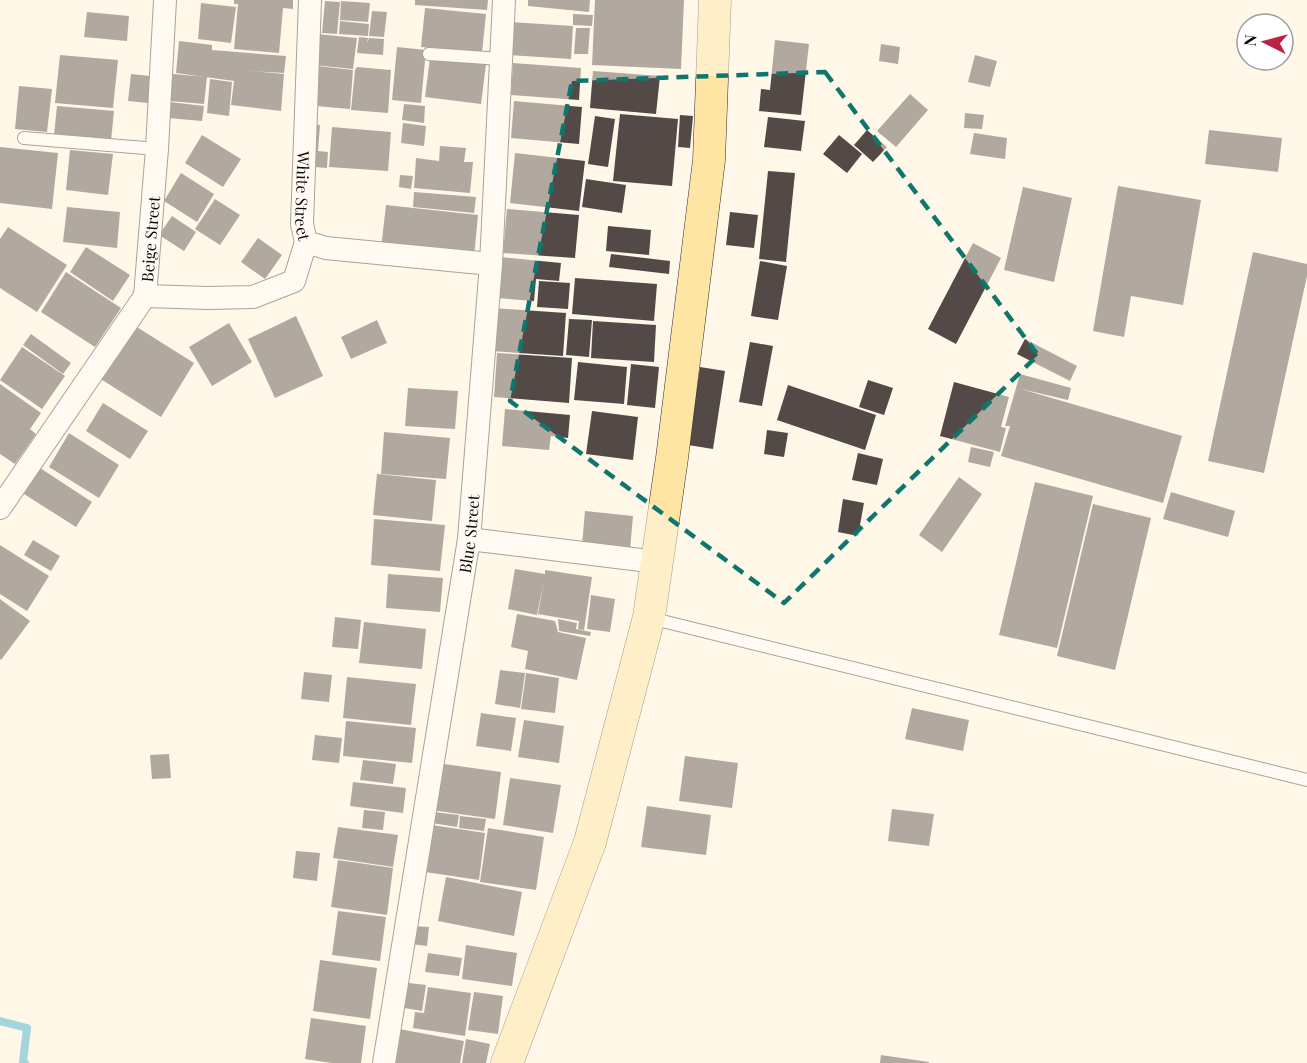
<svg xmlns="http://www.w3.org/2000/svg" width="1307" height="1063" font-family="'Playfair Display',serif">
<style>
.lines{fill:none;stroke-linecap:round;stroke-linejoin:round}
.stream{stroke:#33aace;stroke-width:8}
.building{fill:#534a47}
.lane-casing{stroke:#3e3e3e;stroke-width:14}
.street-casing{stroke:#3e3e3e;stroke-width:24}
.secondary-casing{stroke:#2d2d2d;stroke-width:33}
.lane{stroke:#fff;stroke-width:12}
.street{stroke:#fff;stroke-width:22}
.secondary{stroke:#ffe5a3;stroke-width:32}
.marked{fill:none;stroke:#0f766e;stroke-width:4.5;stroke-dasharray:12 8;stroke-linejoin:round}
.labels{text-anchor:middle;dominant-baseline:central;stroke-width:6;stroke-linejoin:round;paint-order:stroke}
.street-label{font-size:16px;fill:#0b0b0b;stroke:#fff}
</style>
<rect width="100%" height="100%" fill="#fff7e8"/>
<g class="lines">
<!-- stream -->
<path class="stream" d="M0,1021L27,1028L23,1062L25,1063"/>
</g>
<!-- building -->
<path class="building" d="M234,0H293V9L283,8L279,53L234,49L238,4H234Z
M415,0H488L487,10L415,5Z
M528,0H590L589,12L528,6Z
M595,0H684L681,69L592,65Z
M325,1L340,2L337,34L322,33Z
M341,1L370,3L368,22L340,20Z
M201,3L236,7L231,43L198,39Z
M425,8L486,14L482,53L421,47Z
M372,11L387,12L384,37L369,36Z
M87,12L129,16L127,41L84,37Z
M573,14L593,15L592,26L573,25Z
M340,21L369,24L368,36L339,34Z
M510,22L573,26L571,59L508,55Z
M576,28H590L588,54H574Z
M317,34L357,38L353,69L314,65Z
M359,37L368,38L367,43L369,38L384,39L383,55L357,53Z
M775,40L809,44L801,115L759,111L761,89L770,90Z
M179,41L212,45V50L286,56L284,73L250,71L284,74L281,111L231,105L234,81L176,73Z
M881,44L900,47L898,64L879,61Z
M397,47L426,50L421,103L392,100Z
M60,55L118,60L113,108L55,103Z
M975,55L997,61L990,87L968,82Z
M430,58L486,64L481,104L425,97Z
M513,63L581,68L579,100L511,95Z
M318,66L353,70L350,109L315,106Z
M357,67L391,70L388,113L351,110L355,70Z
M593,71L660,76L656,114L590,108Z
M131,74L150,76L148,103L128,101Z
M173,74L207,77L204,104L170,101Z
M210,79L232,82L229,116L207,113Z
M19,86L52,89L47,132L15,129Z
M910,94L928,110L896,147L877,131Z
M514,101L582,107L579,144L511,138Z
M170,102L204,106L202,121L168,118Z
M404,104L425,106L424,123L402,120Z
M57,106L114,111L111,141L54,135Z
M965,113L984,115L982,129L964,128Z
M620,114L678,119L672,186L613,181Z
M680,115L693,116L690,148L678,147Z
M595,116L615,119L608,167L588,164Z
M768,117L805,121L801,151L764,147Z
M403,123L426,126L424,146L401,143Z
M307,124L320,125L318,151L328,152L327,168L314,167Z
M332,127L391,132L388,171L329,167Z
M867,130L887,147L873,162L854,145Z
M1209,130L1282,138L1278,172L1205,164Z
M974,133L1007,138L1005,159L970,154Z
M202,135L241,159L223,187L185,163Z
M839,135L862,154L847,173L823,154Z
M440,146L466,148L464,162H473L470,193L414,188L416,158L439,161Z
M0,147L58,153L52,209L0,203Z
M70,150L113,154L108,195L66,190Z
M515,153L585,161L579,211L510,203Z
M768,171L795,173L786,262L759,259Z
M181,173L214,194L197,222L164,201Z
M400,175L413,176L411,189L399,187Z
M586,179L626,185L622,213L582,207Z
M1118,186L1201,200L1183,305L1131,296L1124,337L1093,331Z
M1023,187L1072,198L1054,282L1004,270Z
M414,192L476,197L474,213L413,207Z
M215,199L240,215L220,245L195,229Z
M386,205L478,215L474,257L381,248Z
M67,207L120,212L117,248L63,242Z
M507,209L579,215L575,258L503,253Z
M730,212L758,215L754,248L726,245Z
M172,216L196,232L184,251L159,235Z
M608,226L651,230L649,255L606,251Z
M8,227L67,265L37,312L0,288V239Z
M258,238L282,255L265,279L241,262Z
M973,243L1001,258L956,344L928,329Z
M86,247L130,275L113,301L70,272Z
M1253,252L1307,264V276L1264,473L1208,461Z
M611,254L670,261L669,274L609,267Z
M500,257L561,263L559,281L536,279L534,301L496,298Z
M760,261L787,266L778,320L751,316Z
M66,272L121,308L95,347L41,312Z
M575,278L657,284L654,321L572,314Z
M539,281L570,283L568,309L537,307Z
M493,308L566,313L563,356L490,351Z
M296,316L323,376L275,398L248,339Z
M569,319L592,320L589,357L566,355Z
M377,320L387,343L351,359L341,337Z
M593,321L656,325L654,362L591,358Z
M229,323L252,362L212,386L189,347Z
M132,324L194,363L161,417L99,378Z
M31,334L71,363L63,374L23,345Z
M1025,339L1077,366L1070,381L1017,354Z
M750,342L773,346L762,406L739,402Z
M22,347L65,376L42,409L0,380Z
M497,353L572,358L569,403L494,397Z
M578,362L627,367L624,404L574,400Z
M631,364L659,367L655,408L627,405Z
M700,367L725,371L713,449L688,445Z
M1020,374L1071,388L1068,400L1021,389L1182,436L1163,503L1001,456L1010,426H1005Z
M868,380L893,388L884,415L859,407Z
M954,382L1009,397L1001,427L1006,428L1000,452L940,436Z
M0,384L41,413L30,429L36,434L15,464L0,454Z
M788,385L876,415L865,450L777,420Z
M408,388L458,391L455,429L405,426Z
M103,403L148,431L130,459L86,431Z
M505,409L570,415L568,438L551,436L549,450L502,446Z
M592,411L638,417L633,460L586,454Z
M767,430L788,433L784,457L764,454Z
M384,432L450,438L446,479L381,474Z
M69,433L119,465L99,498L49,467Z
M971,447L994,452L990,467L968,462Z
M858,453L883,459L877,485L852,480Z
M40,468L92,502L76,527L24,494Z
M377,474L436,480L432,521L373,515Z
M959,477L982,494L942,552L919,535Z
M1035,482L1093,496L1057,648L999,635Z
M1171,492L1235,511L1228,537L1163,519Z
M843,499L864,503L858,536L838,532Z
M1093,504L1151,518L1115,670L1057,656Z
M585,511L633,516L630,550L582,545Z
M374,519L445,525L440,571L371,565Z
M33,540L60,556L51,571L24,555Z
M0,545L49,576L27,611L0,594Z
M515,569L545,574V570L592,577L584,630L578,629L579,621L538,614L544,581L537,615L508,609Z
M388,574L443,578L440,612L386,608Z
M591,595L615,599L610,632L587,629Z
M0,599L30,621L1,660L0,659Z
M517,614L555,621L558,632L586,638L577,680L525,669L528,651L511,647Z
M335,617L361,620L358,649L332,647Z
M558,619L577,623L576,629L591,632L590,636L559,631Z
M364,622L426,629L422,669L359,663Z
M500,670L525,673L520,708L495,704Z
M304,672L332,675L329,702L301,699Z
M526,673L559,678L555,713L521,709Z
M347,677L416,684L411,725L343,718Z
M912,708L969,720L963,751L905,739Z
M481,713L516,718L511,751L476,746Z
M524,720L564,726L559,763L518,757Z
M346,721L416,728L412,763L343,756Z
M315,735L342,738L339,763L312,760Z
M169,754L171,778L152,779L150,755Z
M685,756L738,763L732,808L679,801Z
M363,760L396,764L393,784L360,780Z
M437,763L501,772L495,819L431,810Z
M510,778L561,785L553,833L503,825Z
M353,782L406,788L403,813L350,806Z
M647,806L711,815L706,855L641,847Z
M892,809L934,814L929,846L888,841Z
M364,810L385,812L383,830L362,828Z
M434,812L459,815L457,827L432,823Z
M460,816L486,819L484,831L459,828Z
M432,825L485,833L479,880L425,872Z
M338,827L398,835L393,867L333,858Z
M488,828L544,837L536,890L480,882Z
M296,851L320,853L317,881L293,878Z
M338,860L393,868L387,915L331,907Z
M446,877L522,892L514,936L438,921Z
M338,911L386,917L380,961L332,955Z
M413,926L429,927L427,946L411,944Z
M466,945L517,953L512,986L462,979Z
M428,953L462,958L459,976L425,972Z
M320,960L377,968L370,1019L313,1011Z
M401,982L426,985L422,1011L398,1007Z
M428,987L471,993L465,1036L413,1028L415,1012L424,1013Z
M474,992L503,996L498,1034L468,1030Z
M311,1018L366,1026L361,1063H332L305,1059Z
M399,1029L464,1041L460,1063H392Z
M466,1039L490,1044L486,1063H462Z
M881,1055L929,1062V1063H880Z"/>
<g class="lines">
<!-- lane casing -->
<g class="lane-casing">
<path id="lane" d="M429,54L501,59
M24,138L157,149
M650,618L1307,780"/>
</g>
<!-- street casing -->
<g class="street-casing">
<g id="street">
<path id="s1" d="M310,0L302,224L306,242L326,248L491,264"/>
<path d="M145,296L208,298L253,297L294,281L306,242"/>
<path id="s2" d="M0,508L145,296L157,149L165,0"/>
<path d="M469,539L657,562"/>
<path id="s3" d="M384,1063L469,539L491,264L504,0"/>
</g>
</g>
<!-- secondary casing -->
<g class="secondary-casing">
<path id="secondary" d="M507,1063L590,842L649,617L672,458L709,160L715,0"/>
</g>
<!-- lane -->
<use href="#lane" class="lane"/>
<!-- street -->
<use href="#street" class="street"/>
<!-- secondary -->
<use href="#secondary" class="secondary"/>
</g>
<!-- marked area -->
<path d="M0 0H1307V1063H0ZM825,72L1038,355L784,603L510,401L572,81Z" fill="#fff7e8" fill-opacity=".55" fill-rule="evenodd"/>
<path class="marked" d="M825,72L1038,355L784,603L510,401L572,81Z"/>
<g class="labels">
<!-- street labels -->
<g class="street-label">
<text stroke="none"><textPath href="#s1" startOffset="196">White Street</textPath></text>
<text stroke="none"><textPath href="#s2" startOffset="314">Beige Street</textPath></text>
<text stroke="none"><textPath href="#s3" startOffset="536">Blue Street</textPath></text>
</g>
</g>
<!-- north arrow -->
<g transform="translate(1265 42) rotate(276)"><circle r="28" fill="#ffffff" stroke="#9d9d9d" stroke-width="1.5"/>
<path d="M0-4.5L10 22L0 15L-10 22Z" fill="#bb2243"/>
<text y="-9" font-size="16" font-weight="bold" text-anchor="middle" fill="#0b0b0b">N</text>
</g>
</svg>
